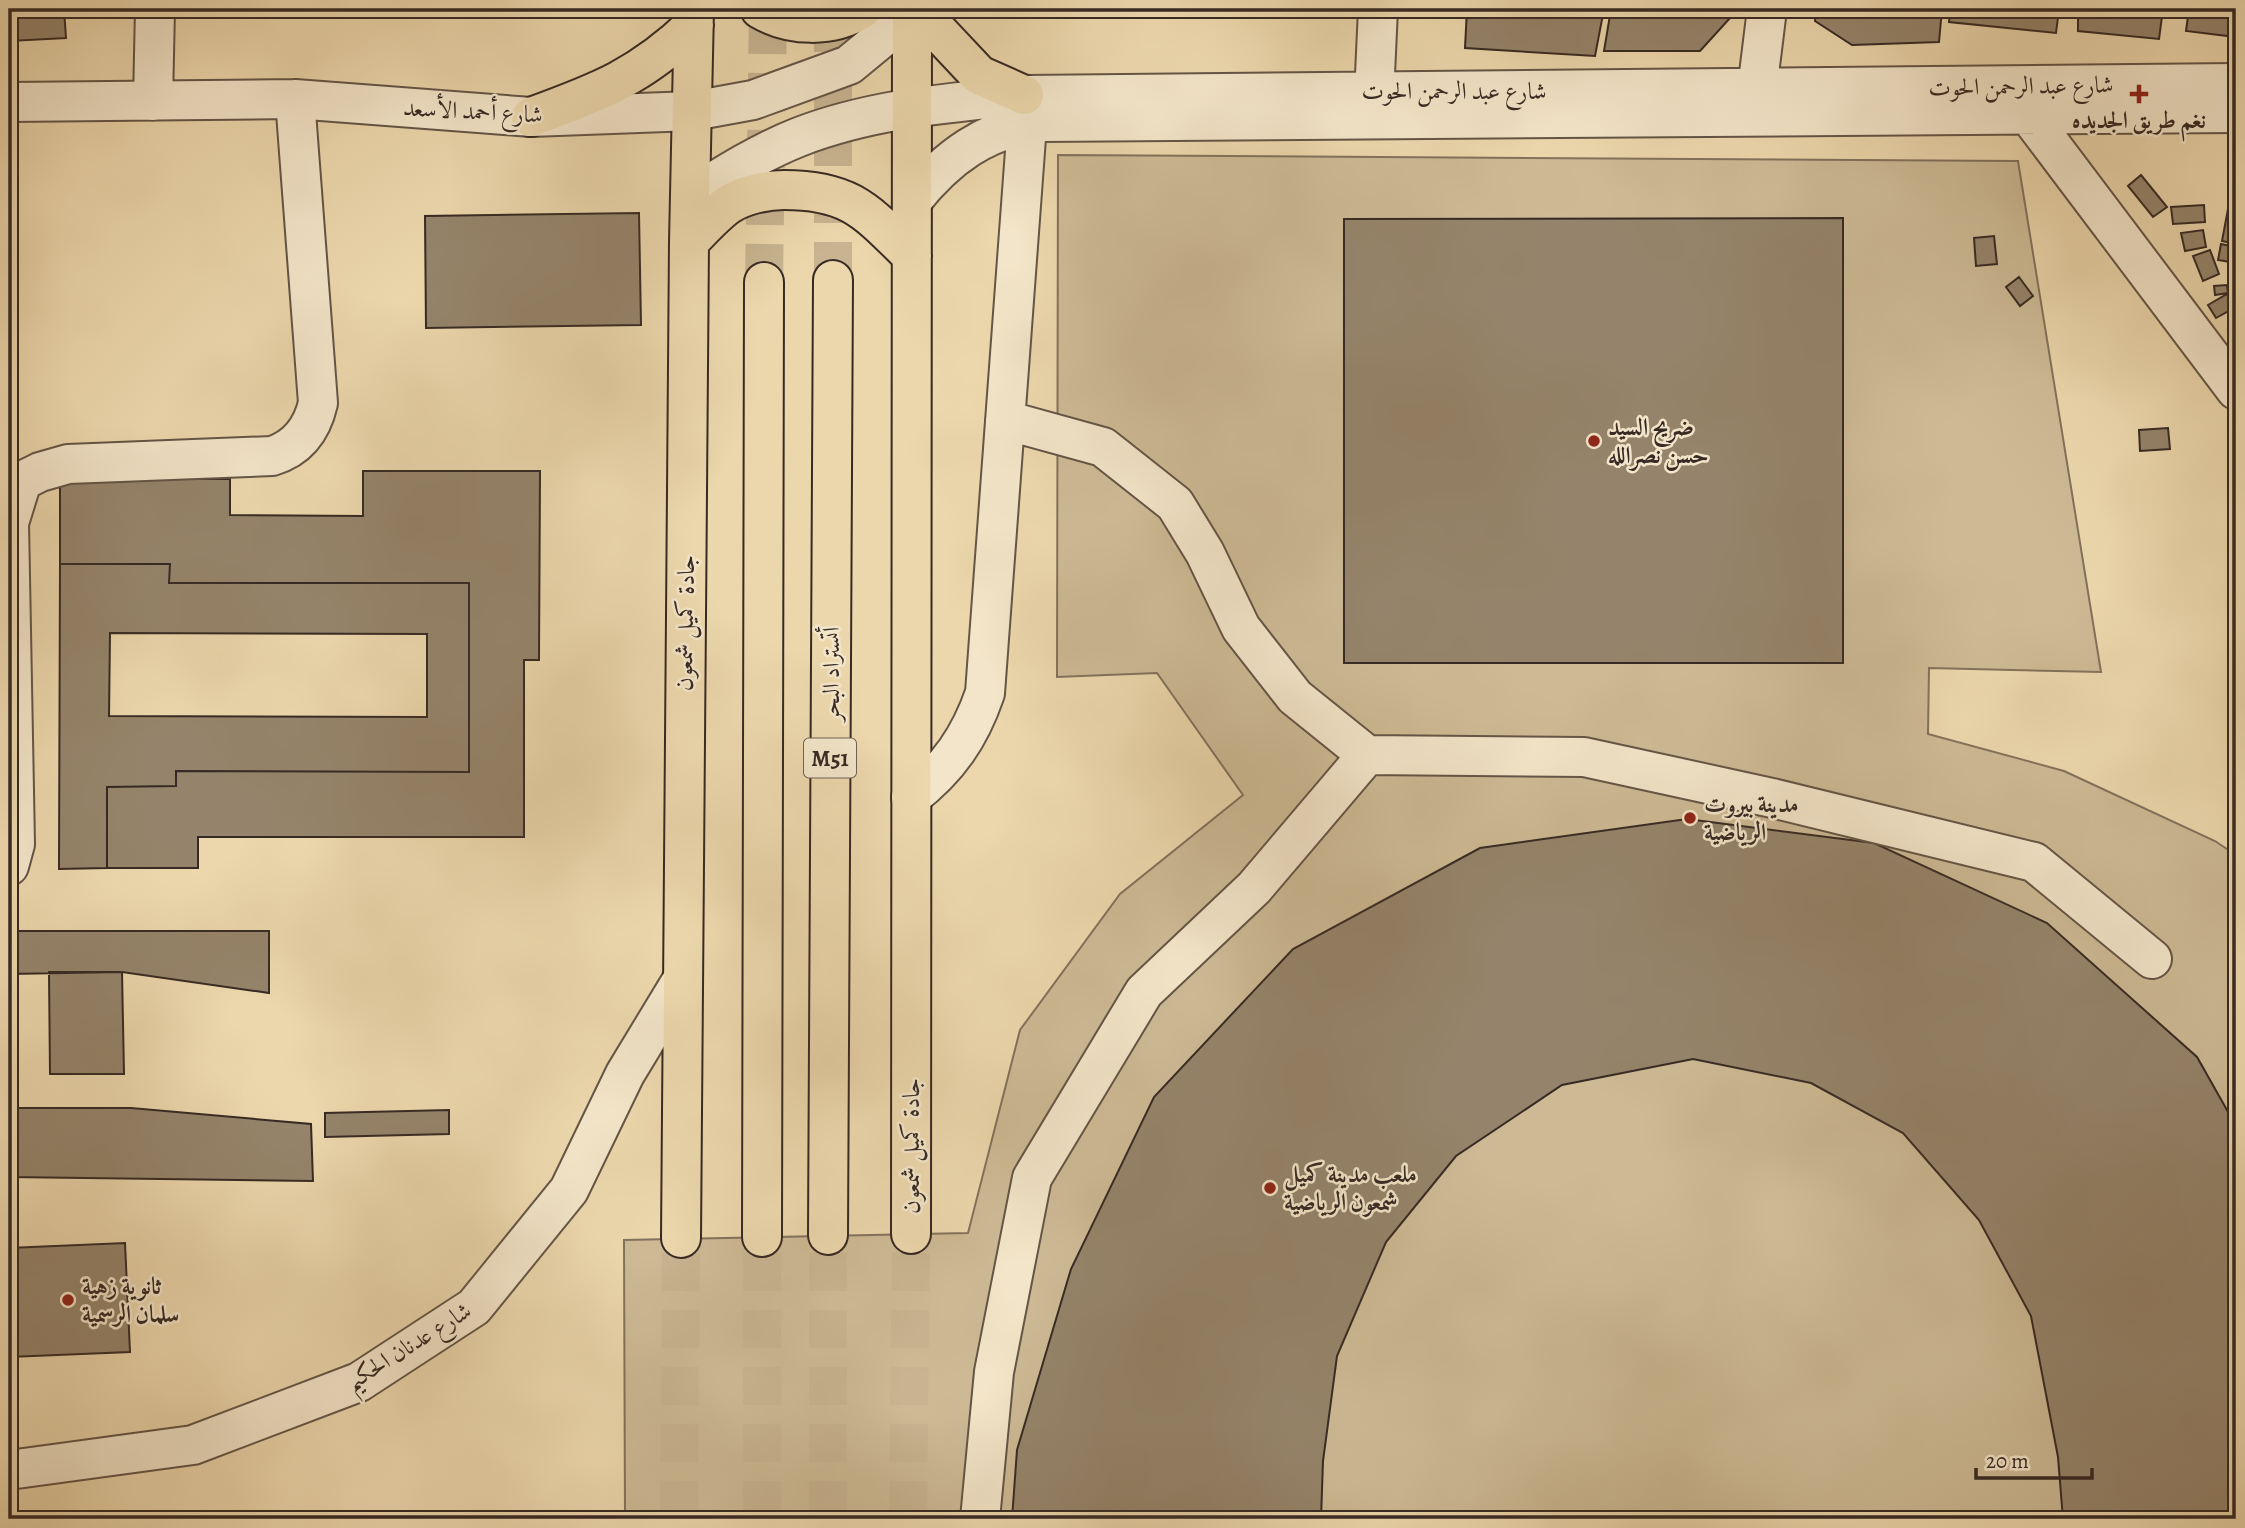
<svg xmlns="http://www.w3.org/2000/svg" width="2245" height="1528" font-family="Alegreya,Amiri,serif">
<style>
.green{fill:#cdba95;stroke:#82725c;stroke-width:2}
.building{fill:#95846b;stroke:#372a24;stroke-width:2;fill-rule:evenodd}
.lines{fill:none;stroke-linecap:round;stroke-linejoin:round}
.major-tunnel{stroke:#c8b491;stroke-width:38;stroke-dasharray:38 19;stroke-linecap:butt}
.highway-tunnel{stroke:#c8b491;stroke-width:38;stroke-dasharray:38 19;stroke-linecap:butt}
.minor-casing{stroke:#645546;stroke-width:42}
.major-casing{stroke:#372a24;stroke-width:42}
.highway-casing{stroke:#372a24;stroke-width:42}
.minor{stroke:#f3e5c9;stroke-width:38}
.major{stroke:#ecd7ac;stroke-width:38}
.highway{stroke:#ecd7ac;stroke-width:38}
.poi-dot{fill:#8f2418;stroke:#f3e5c9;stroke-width:2.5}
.labels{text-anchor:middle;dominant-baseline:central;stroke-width:5;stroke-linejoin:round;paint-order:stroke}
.shield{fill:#f3e5c9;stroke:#6f6256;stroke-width:2}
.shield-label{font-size:23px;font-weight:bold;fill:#372a24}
.street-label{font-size:24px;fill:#372a24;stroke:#f3e5c9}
.poi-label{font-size:24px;font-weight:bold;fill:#372a24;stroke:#f3e5c9;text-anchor:start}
</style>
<rect width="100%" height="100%" fill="#ecd7ac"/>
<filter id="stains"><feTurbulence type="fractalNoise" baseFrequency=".00286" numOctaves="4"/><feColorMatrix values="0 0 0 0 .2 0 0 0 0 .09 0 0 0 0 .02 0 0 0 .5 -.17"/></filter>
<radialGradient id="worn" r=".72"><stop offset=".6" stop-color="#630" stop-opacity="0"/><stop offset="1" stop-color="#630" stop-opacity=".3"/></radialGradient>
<!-- green -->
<path class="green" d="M1058,155L2018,161L2101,672L1929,668L1928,734L2064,771L2215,841L2236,855V1519H625L624,1240L968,1233L1020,1030L1120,894L1243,795L1157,673L1057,677Z"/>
<!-- building -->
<path class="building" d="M9,9H64L66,38L9,41Z
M1467,9H1604L1595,56L1465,48Z
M1611,9H1731L1730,18L1700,51H1604Z
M1816,9H1942L1939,42L1852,45L1815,21Z
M1950,9H2059L2056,33L1949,22Z
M2078,9H2163L2159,39L2078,31Z
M2189,9H2236V37L2186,31Z
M2141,175L2167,207L2153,217L2128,186Z
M2204,205L2205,222L2173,224L2171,207Z
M2228,209L2236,211V244L2222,241Z
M639,213L641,325L426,328L425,216Z
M1843,218V663H1344V219Z
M2203,230L2206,247L2185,251L2181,233Z
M1994,236L1997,264L1976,266L1974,238Z
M2221,244L2236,247V263L2218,260Z
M2210,250L2219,274L2203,281L2193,256Z
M2230,274H2236V289H2231Z
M2019,277L2033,296L2020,306L2006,287Z
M2227,285L2228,293L2215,295L2214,286Z
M2227,294L2234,308L2216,318L2208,305Z
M2236,318V334L2228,328Z
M2168,428L2170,449L2140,451L2139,430Z
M363,471H540L539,660H524V837H198V868H107V787L176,786V771L469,772V583H169L170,564H60V479H230V515L363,516Z
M60,564H170L169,583H469V772L176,771V786L107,787V868L59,869ZM110,633L427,634V717L109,716Z
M1687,819L1874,843L2047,923L2197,1057L2236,1126V1519H2063L2058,1457L2031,1316L1979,1220L1903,1133L1811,1083L1693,1059L1562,1085L1456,1156L1386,1242L1337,1356L1323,1461L1321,1519H1012L1017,1450L1071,1269L1154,1097L1293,949L1480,848Z
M9,931H269V993L122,972L9,974Z
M49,972H122L124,1074H50Z
M9,1108H131L311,1124L313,1181L9,1177Z
M449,1110V1134L325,1137V1113Z
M125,1243L130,1352L9,1357V1248Z"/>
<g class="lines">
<!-- major-tunnel -->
<path class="major-tunnel" d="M679,1519L681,1238
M908,1519L911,1234"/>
<!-- highway-tunnel -->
<path class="highway-tunnel" d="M833,280V9
M764,282L768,9
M762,1519V1237
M828,1519V1235"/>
<!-- minor casing -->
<g class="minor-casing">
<path id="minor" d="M1757,90L1767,9
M153,101L155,9
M2018,101L2236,390
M9,102L295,99L531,117L693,111L753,100L849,65L889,32L907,9
M1373,118L1378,9
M691,196C726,174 761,152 799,137C871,109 948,103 1024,95L2236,83
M912,201C946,158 986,128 1042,122L2236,113
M1367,755L1584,757L1772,798L2034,862L2152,959
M911,797C948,769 970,737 985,693L1027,124
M9,866L15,844L9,523L22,481L40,472L68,464L272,456C298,448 312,429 318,403L295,99
M9,1470L193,1445L359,1382L474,1307L569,1190L625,1074L682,980
M980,1519L994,1372L1032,1178L1144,992L1254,888L1367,755L1295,697L1241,628L1205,553L1175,504L1103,447L1005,420"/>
</g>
<!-- major casing -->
<g class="major-casing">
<path id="major" d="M760,9C790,27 832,28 862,9
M917,9L979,75L1024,95
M531,117C600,92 641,76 694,25
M689,242C701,230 714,215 728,205C743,195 766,190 784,190C851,190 867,212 912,256
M911,1234L912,9
M681,1238L689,242L694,9"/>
</g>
<!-- highway casing -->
<g class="highway-casing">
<path id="highway" d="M828,1235L833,280
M762,1237L764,282"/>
</g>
<!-- minor -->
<use href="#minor" class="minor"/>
<!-- major -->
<use href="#major" class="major"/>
<!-- highway -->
<use href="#highway" class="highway"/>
</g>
<!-- markers -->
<g class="poi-dot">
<path d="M2135.5 83.5h7v7h7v7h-7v7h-7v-7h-7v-7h7z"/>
<circle cx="1594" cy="441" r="7"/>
<circle cx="1690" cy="818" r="7"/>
<circle cx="1270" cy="1188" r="7"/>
<circle cx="68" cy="1300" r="7"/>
</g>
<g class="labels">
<!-- shield labels -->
<rect class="shield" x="804" y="738.5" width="52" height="39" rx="5"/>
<g class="shield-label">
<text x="830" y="758">M51</text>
</g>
<!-- street labels -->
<g class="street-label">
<text transform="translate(2021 86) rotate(-1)">شارع عبد الرحمن الحوت</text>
<text x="1454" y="91">شارع عبد الرحمن الحوت</text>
<text transform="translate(473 111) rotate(3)">شارع أحمد الأسعد</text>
<text transform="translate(685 623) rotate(-89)">جادة كميل شمعون</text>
<text transform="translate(831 674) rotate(-90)">أتستراد البحر</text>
<text transform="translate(911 1146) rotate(-90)">جادة كميل شمعون</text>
<text transform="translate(408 1346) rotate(-32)">شارع عدنان الحكيم</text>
</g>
<!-- poi labels -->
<g class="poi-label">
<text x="2139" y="120" text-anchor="middle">نغم طريق الجديده</text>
<text x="1608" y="427">ضريح السيد<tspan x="1608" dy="28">حسن نصرالله</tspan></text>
<text x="1704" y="804">مدينة بيروت<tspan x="1704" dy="28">الرياضية</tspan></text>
<text x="1284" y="1174">ملعب مدينة كميل<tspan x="1284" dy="28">شمعون الرياضية</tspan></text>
<text x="82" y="1286">ثانوية زهية<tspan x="82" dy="28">سلمان الرسمية</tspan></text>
</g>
</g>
<!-- margin -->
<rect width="2245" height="1528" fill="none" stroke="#ecd7ac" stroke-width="35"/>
<rect x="10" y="10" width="2224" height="1507" fill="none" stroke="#372a24" stroke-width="3.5"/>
<rect x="18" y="18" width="2210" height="1493" fill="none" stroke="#372a24" stroke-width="2"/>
<!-- scale -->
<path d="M1976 1468v10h116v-10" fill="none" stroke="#372a24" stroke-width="3.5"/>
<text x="1986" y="1468" font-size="21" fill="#372a24" stroke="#f3e5c9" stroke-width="5" paint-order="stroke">20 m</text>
<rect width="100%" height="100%" filter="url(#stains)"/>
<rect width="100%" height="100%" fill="url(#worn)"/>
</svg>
